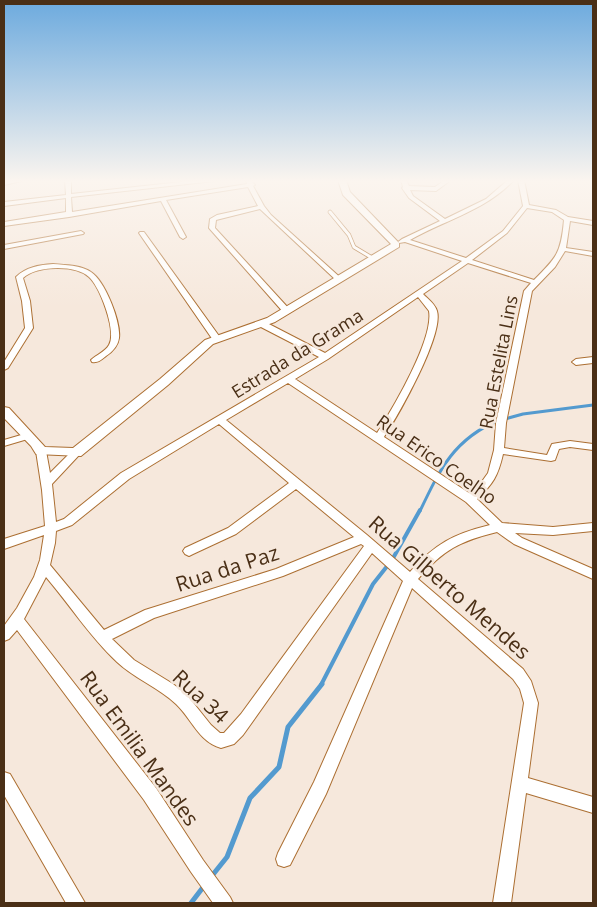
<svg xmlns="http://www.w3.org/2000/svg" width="597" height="907" font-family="'Open Sans',sans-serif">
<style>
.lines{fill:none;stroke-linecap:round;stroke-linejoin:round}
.stream-far2{stroke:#539acf;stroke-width:3}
.stream-far1{stroke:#539acf;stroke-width:4}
.stream{stroke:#539acf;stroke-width:5}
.lane-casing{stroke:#ac6f32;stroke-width:4.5}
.street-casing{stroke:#ac6f32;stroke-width:2}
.secondary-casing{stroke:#ac6f32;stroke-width:2}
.lane{stroke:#fff;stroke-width:3}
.street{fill:#fff;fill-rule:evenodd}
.secondary{fill:#fff;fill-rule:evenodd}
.labels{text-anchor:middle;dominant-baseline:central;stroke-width:5;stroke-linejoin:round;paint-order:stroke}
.street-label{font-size:18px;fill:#4a2f16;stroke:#f6e8dc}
.near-street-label{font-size:21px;fill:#4a2f16;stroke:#f6e8dc}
</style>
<rect width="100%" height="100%" fill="#f6e8dc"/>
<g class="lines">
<!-- stream-far2 -->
<path class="stream-far2" d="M505,419L523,414L593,405
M420,511C440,469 454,439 499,420"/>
<!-- stream-far1 -->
<path class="stream-far1" d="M392,560L420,510
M321,685L373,584L388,565"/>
<!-- stream -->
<path class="stream" d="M211,877L227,857L250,798L279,767L288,727L322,684
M191,903L204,886"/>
<!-- lane casing -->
<g class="lane-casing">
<path id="lane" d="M330,212L349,235L354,247L374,259"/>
</g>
<!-- street casing -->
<g class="street-casing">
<path id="street" d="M65,180H71V194L199,180H223L71,197L72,212L247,184L246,180H250L255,185L253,186L264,206L271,215L343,280L337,281L260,209L216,220L215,228L291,311L287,313H284L209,228L210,219L217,215L258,206L248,187L166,200L186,237L183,239L180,237L161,201L69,217L4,226V222L66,212V198L4,206V202L66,195Z
M401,180H406L409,186L435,187L445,180H451L436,191L410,190L413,196L445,219L486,199L508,180H514C485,211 445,220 410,240L466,258L503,231L523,206L518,180H524L529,205L556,210L568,217L593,221V225L570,221L566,248L593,252V256L565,251L555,267L532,291L506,423L504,448L547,455L552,444L570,441L593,444V450L570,447L559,449L555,460L551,461L503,454C498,476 493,484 477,499L502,523L553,527L593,523V531L553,535L515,533L522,538L593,569V579L514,544L497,532C460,541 443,550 418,579L523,669L531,681L538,703L528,778L593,797V813L526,793L511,903H493L524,703L520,689L513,679L412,588L326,794L290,865L284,867L278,865L276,859L278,853L314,782L403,581L372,553L243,735L234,744L221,748C198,741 192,719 176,704C158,687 135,679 117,662C90,637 70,605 46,577L24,619L156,788L203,860L230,897L233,903H213L191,872L144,800L17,630L9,639L4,641V626L17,608L34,577L40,560L44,535L4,549V539L45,526L42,490L36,451L37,449L41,448L46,451L50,473L72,451H80L81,453L52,484L56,522L64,519L121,473L319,357L259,326V322H265L325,353L462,261L405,242L399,243L398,242L402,239L440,221L409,198L402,188L403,187ZM527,208L552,212L564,220C561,253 557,257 534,280L472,260L507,233ZM468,263L531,283L524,291L496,423L494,450L488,473L483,480L469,493L384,437C398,416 444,335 437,311C435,304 428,299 423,294ZM418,297L429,311C434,339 393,408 377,433L295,379L328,359ZM288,383L466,502L490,525C453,534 435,544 410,572L367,535L226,420ZM219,424L289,483L228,528L185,548L183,551L185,554L189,556L193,554L236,534L296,489L354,537L276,569L145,610L104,630L50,565L55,543L56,531L72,525L129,479ZM361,544L364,546L241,714L224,733H220L211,725L187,695L173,684L134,660L112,639L154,618L283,576Z
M81,231L84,233L83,234L4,249V245Z
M140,232H144L219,336V340H213L139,233Z
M53,264C65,265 81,265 91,272C105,281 121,322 119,338C118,346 112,352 106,356C101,360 98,363 92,362L91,360C96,355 105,352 109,345C117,331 100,287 89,277C75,264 36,266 23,278L30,301L33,328L8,368L4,370V362L25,328L22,301L16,277C26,267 39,265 53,264Z
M593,357V363L576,365L572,362L576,359Z
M28,433L31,434L33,436L31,438L4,446V440Z
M4,772L10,774L85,903H66L4,795Z"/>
</g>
<!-- secondary casing -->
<g class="secondary-casing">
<path id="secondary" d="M26,180L4,185V181Z
M338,180H346L350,192L399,243V247L275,322L213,344L168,385L81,456L36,454L31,446L4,418V407L9,408L45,447L73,448L160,379L205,340L267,318L391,244L343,195Z"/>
</g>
<!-- lane -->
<use href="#lane" class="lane"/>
<!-- street -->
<use href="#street" class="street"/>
<!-- secondary -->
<use href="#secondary" class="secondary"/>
</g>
<!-- sky -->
<linearGradient id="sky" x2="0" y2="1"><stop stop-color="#6caade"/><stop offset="0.59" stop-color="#fbf5ef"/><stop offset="1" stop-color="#fbf5ef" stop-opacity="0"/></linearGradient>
<rect width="597" height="307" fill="url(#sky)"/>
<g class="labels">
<!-- street labels -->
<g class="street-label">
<text transform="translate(297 353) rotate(-32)">Estrada da Grama</text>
<text transform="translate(498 362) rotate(-79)">Rua Estelita Lins</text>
<text transform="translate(437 459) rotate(35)">Rua Erico Coelho</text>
</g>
<!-- near-street labels -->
<g class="near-street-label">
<text transform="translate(227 568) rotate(-18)">Rua da Paz</text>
<text transform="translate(450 587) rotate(41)">Rua Gilberto Mendes</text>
<text transform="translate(201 696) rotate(43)">Rua 34</text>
<text transform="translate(140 748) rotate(54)">Rua Emilia Mandes</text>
</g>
</g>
<!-- border -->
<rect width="597" height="907" fill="none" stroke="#4a2f16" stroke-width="10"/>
</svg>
